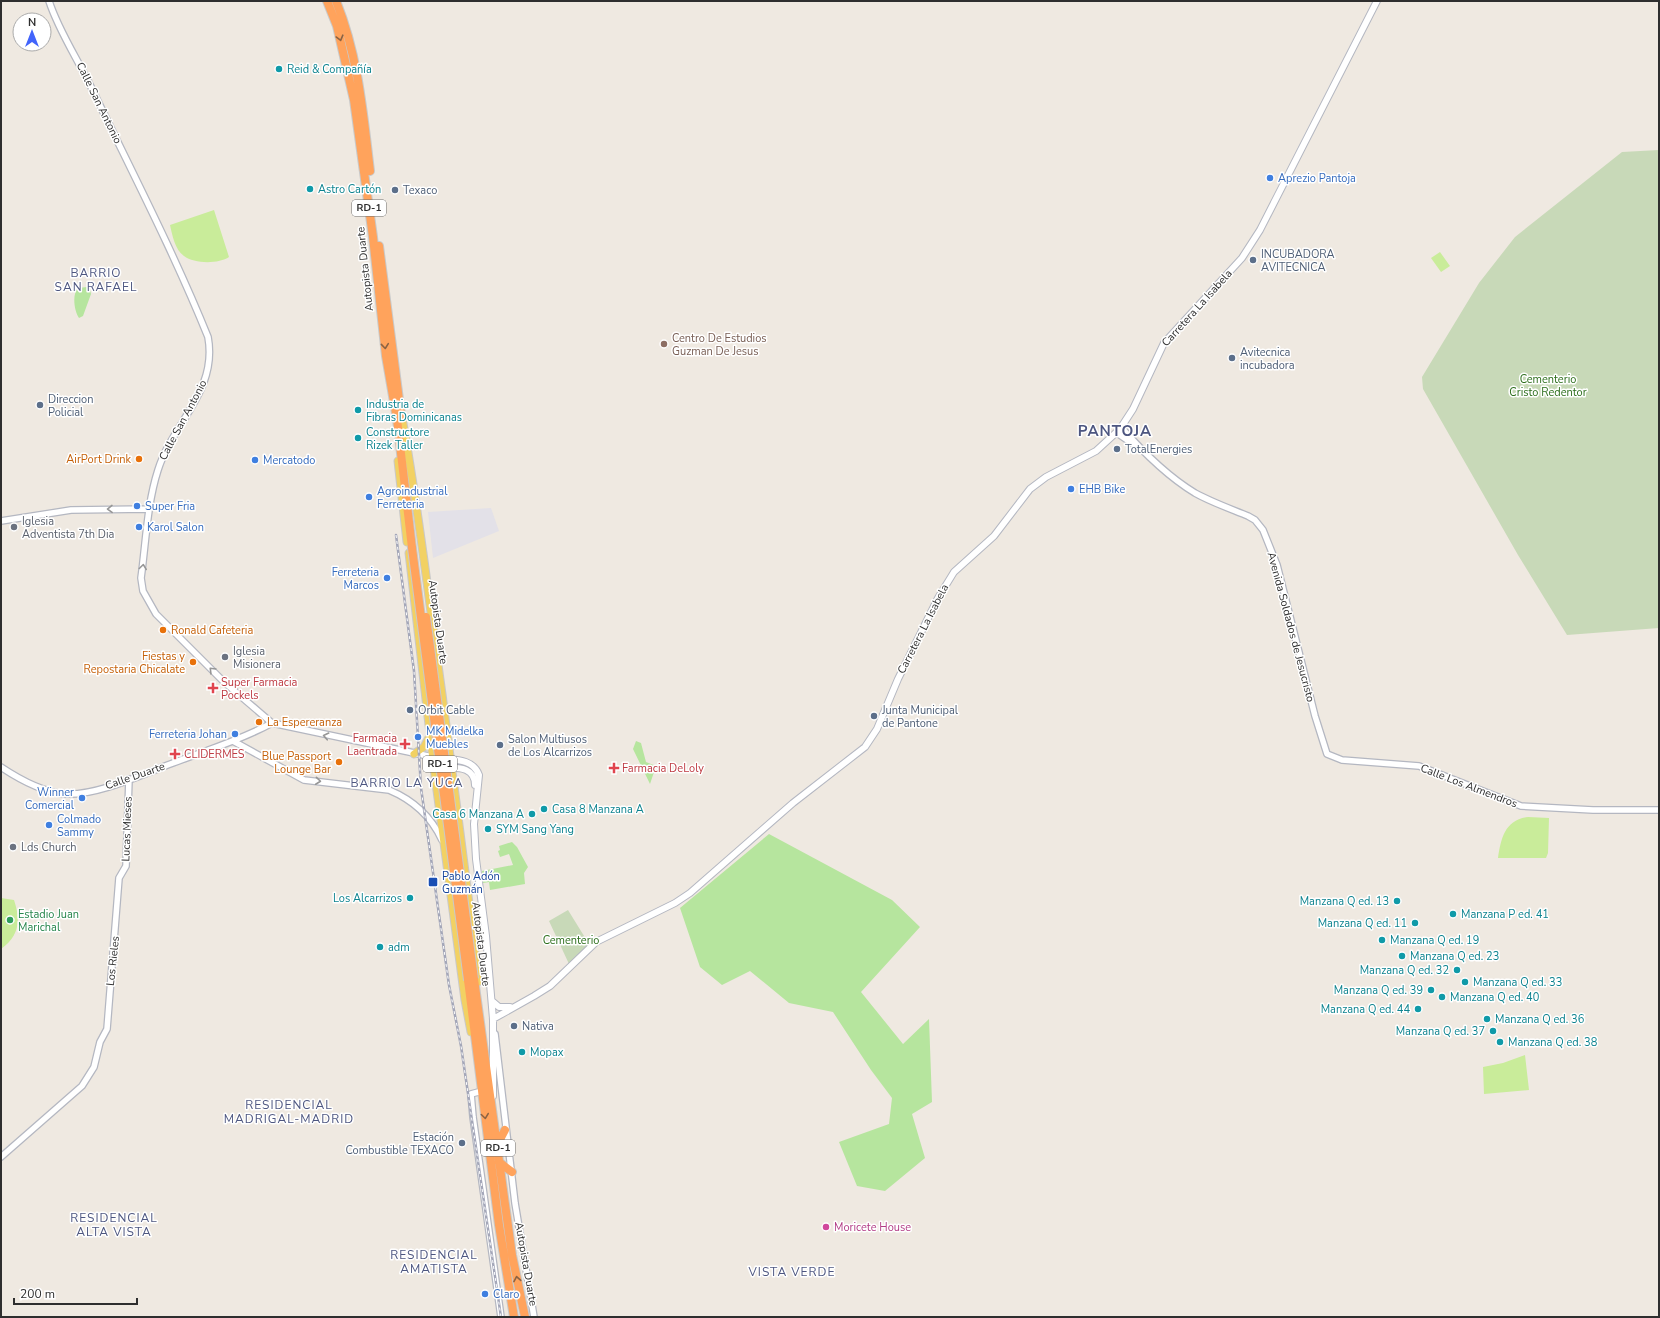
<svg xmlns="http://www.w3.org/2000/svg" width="1660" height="1318" font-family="'Nunito Sans',sans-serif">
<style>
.industrial{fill:#e3e1e8}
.green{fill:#b6e59e}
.cemetery{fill:#c8d9b8}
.pitch{fill:#c9ec9a}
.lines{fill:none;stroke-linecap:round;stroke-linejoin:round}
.tertiary-casing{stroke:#b4b7c1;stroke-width:8}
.secondary-casing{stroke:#b4b7c1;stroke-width:8}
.primary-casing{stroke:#c9c9c9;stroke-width:9}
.motorway-casing{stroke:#c9c9c9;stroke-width:10}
.tertiary{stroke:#fff;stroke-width:5.5}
.secondary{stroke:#fff;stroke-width:6}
.primary{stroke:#f2d163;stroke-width:7}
.motorway{stroke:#ffa35c;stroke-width:8}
.rail-casing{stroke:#a3a6b8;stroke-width:2.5}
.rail{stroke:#fff;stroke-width:1;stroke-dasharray:3;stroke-linecap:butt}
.motorway-bridge-casing{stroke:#c9c9c9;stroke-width:10;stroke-linecap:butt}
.motorway-bridge{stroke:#ffa35c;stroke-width:8}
.oneway{stroke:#8c6343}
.oneway2{stroke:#969696}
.culture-dot{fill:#0f9aa8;stroke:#fff;stroke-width:1.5}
.shop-dot{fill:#3f7fe0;stroke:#fff;stroke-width:1.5}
.service-dot{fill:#5c6f8a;stroke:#fff;stroke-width:1.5}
.education-dot{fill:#8d6e63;stroke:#fff;stroke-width:1.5}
.food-dot{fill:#e8710a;stroke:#fff;stroke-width:1.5}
.worship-dot{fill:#6b7280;stroke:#fff;stroke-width:1.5}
.health-dot{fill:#e0444e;stroke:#fff;stroke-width:1.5}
.transit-dot{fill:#1a4fb4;stroke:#fff;stroke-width:1.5}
.leisure-dot{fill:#2e9e5b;stroke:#fff;stroke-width:1.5}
.hotel-dot{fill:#d1479c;stroke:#fff;stroke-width:1.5}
.labels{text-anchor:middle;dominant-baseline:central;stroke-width:3;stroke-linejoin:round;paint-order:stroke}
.shield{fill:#fff;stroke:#6d6d6d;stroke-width:1}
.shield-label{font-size:10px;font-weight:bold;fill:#2e2e2e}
.culture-label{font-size:11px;fill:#0d838f;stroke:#fff;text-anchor:start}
.street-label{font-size:11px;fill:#2e2e2e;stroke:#fff}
.shop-label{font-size:11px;fill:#366cbe;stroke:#fff;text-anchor:start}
.service-label{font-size:11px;fill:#4e5e75;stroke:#fff;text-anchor:start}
.education-label{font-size:11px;fill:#785e54;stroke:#fff;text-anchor:start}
.park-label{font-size:11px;fill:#2c6e1b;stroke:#fff}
.food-label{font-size:11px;fill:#c56008;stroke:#fff;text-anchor:end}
.worship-label{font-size:11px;fill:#5b616d;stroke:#fff;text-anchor:start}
.health-label{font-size:11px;fill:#be3a42;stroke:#fff;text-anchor:start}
.transit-label{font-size:11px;fill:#164399;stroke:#fff;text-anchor:start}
.leisure-label{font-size:11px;fill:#27864d;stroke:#fff;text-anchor:start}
.hotel-label{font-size:11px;fill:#b23c85;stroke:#fff;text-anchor:start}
.neighbourhood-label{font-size:12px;letter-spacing:1px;fill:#4d5680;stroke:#fff}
.district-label{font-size:15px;font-weight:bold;letter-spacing:1px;fill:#4d5680;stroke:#fff}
</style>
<rect width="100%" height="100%" fill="#efe9e1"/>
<!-- industrial -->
<path class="industrial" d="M491,508L499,531L433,558L428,512Z"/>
<!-- green -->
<path class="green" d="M87,287L90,290L91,294L83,316L79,318C74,311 72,294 78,288Z
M636,741L641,743L646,762L656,766L650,784L633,749Z
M769,834L892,900L920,927L861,992L903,1044L929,1019L932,1102L912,1114L925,1158L885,1191L857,1186L839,1142L889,1124L892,1098L871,1070L833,1012L789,1003L750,971L722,985L700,967L680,908Z
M512,842L517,847L528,867L524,873L525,884L490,890L489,882L483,883L482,871L513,865L509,854L500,857L498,851L500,850L499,846Z"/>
<!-- cemetery -->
<path class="cemetery" d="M1659,150V628L1567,635L1518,555L1423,389L1422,377L1479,283L1515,237L1622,152Z
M568,910L589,944L569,964L549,921Z"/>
<!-- pitch -->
<path class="pitch" d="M214,210L229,257C219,264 194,264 184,256C175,250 172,234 170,225Z
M1440,252L1450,266L1441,272L1431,258Z
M1528,817L1549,818L1548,853L1546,858H1498C1501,838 1505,820 1528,817Z
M1,898L14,900C21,921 19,936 1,949Z
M1525,1055L1529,1090L1484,1094L1483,1067L1503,1063Z"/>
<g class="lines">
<!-- tertiary casing -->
<g class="tertiary-casing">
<path id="tertiary" d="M49,1C59,32 79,61 93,91C132,172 174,253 208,337C218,391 173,422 158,470C147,504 146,542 141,578L143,591L156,614L224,682L272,723L433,757
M1121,427C1142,451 1167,476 1195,493C1211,502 1231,509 1248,516L1255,520L1263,530L1277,565L1315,716L1327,754L1342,760L1419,766L1521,806L1593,810H1659
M1117,433L1133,444
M1,521L71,510L149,509
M233,741L304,780L389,790C413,800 431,816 442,840
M1,767C19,779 43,792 65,794C97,796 143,774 173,763C207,750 241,740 272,723
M495,1034L515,1203L534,1317
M482,1091L471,1094L473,1117L501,1317
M1,1157L82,1086L94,1067L100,1042L107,1029L119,878L126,866L129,779"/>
</g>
<!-- secondary casing -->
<g class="secondary-casing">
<path id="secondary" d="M447,759C460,760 474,761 479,775L474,824L476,859L486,936L493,1019V1096
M447,768C461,767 475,769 475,785
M492,1001L499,1007H510
M493,1019L534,996L550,986L596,942L675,903L690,893L793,803L865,747L877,729L898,679L938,598L954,572L994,536L1030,489L1046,477L1096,451L1120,429L1133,409L1164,343L1242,258L1260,230L1377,1"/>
</g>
<!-- primary casing -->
<g class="primary-casing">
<path id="primary" d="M402,418C419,510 429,602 442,694C454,790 468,886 478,982
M398,461L407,542
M409,553L434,768L465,1000L471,1032
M414,754L424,747L430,736"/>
</g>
<!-- motorway casing -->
<g class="motorway-casing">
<path id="motorway" d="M327,1L337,26L354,100L373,237L386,356L397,419L412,548
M336,1C358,55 363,113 370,171
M379,246L401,415
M474,979L512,1255L525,1317
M468,980L499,1225L514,1317
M497,1145L505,1130
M499,1162L512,1172"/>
</g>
<!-- tertiary -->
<use href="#tertiary" class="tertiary"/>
<!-- secondary -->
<use href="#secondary" class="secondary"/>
<!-- primary -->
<use href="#primary" class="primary"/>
<!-- motorway -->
<use href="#motorway" class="motorway"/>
<!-- rail casing -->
<g class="rail-casing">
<path id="rail" d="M396,535L414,671L421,788L449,985L461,1046L501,1317"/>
</g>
<!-- rail -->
<use href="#rail" class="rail"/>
<!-- motorway-bridge casing -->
<g class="motorway-bridge-casing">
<path id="motorway-bridge" d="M412,548L468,980
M426,617L474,979"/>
</g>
<!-- motorway-bridge -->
<use href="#motorway-bridge" class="motorway-bridge"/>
</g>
<!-- one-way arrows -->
<defs><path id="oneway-chevron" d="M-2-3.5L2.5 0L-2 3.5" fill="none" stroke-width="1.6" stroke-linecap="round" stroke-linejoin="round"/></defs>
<g class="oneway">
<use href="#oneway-chevron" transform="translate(340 38) rotate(75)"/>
<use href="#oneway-chevron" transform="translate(385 346) rotate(84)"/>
<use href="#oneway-chevron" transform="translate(485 1116) rotate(82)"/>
<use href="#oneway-chevron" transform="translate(517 1279) rotate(-100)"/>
</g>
<g class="oneway2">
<use href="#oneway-chevron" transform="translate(110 509) rotate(179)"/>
<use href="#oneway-chevron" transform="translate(143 567) rotate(-82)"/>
<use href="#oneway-chevron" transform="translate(212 670) rotate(-135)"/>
<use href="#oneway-chevron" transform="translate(326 736) rotate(-168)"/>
<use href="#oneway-chevron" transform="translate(318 781) rotate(6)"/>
</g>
<!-- markers -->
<g class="culture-dot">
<circle cx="279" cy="69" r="4"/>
<circle cx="310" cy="189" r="4"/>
<circle cx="358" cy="410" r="4"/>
<circle cx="358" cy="438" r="4"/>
<circle cx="544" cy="809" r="4"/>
<circle cx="532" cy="814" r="4"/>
<circle cx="488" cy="829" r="4"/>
<circle cx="410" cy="898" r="4"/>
<circle cx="1397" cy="901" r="4"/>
<circle cx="1453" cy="914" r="4"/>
<circle cx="1415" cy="923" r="4"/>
<circle cx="1382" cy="940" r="4"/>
<circle cx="380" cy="947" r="4"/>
<circle cx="1402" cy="956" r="4"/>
<circle cx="1457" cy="970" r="4"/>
<circle cx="1465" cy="982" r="4"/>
<circle cx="1431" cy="990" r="4"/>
<circle cx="1442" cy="997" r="4"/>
<circle cx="1418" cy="1009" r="4"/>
<circle cx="1487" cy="1019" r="4"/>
<circle cx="1493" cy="1031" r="4"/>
<circle cx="1500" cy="1042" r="4"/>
<circle cx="522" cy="1052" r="4"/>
</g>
<g class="shop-dot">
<circle cx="1270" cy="178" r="4"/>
<circle cx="255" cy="460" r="4"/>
<circle cx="1071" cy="489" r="4"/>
<circle cx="369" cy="497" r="4"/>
<circle cx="137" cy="506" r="4"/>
<circle cx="139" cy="527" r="4"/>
<circle cx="387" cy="578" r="4"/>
<circle cx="235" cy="734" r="4"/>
<circle cx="418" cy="737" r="4"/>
<circle cx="82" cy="798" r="4"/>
<circle cx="49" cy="825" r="4"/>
<circle cx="485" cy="1294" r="4"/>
</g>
<g class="service-dot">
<circle cx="395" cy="190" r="4"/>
<circle cx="1253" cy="260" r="4"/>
<circle cx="1232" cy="358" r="4"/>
<circle cx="40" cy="405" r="4"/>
<circle cx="1117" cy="449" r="4"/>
<circle cx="410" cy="710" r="4"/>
<circle cx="874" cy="716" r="4"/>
<circle cx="500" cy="745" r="4"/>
<circle cx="514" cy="1026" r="4"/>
<circle cx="462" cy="1143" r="4"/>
</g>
<circle class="education-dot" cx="664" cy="344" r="4"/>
<g class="food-dot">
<circle cx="139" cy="459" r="4"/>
<circle cx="163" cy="630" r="4"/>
<circle cx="193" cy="662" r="4"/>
<circle cx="259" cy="722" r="4"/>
<circle cx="339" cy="762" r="4"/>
</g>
<g class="worship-dot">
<circle cx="14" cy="527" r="4"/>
<circle cx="225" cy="657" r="4"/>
<circle cx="13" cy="847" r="4"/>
</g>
<g class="health-dot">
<path d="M211 682h4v4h4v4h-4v4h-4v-4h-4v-4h4z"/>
<path d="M403 738h4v4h4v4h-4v4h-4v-4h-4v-4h4z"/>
<path d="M173 748h4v4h4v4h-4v4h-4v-4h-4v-4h4z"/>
<path d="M612 762h4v4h4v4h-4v4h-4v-4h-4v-4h4z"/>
</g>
<rect class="transit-dot" x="428" y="877" width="10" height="10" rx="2"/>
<circle class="leisure-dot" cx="10" cy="920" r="4"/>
<circle class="hotel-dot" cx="826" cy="1227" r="4"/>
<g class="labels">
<!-- shield labels -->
<g class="shield">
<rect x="352" y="200" width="34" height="16" rx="3"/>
<rect x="423" y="756" width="34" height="16" rx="3"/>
<rect x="481" y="1140" width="34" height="16" rx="3"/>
</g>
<g class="shield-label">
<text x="369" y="208">RD-1</text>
<text x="440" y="764">RD-1</text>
<text x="498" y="1148">RD-1</text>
</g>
<!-- culture labels -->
<g class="culture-label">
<text x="287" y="69">Reid &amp; Compañía</text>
<text x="318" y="189">Astro Cartón</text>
<text x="366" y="404">Industria de<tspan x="366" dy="13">Fibras Dominicanas</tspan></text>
<text x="366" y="432">Constructore<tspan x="366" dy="13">Rizek Taller</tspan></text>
<text x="552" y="809">Casa 8 Manzana A</text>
<text x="524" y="814" text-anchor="end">Casa 6 Manzana A</text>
<text x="496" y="829">SYM Sang Yang</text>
<text x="402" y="898" text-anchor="end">Los Alcarrizos</text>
<text x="1389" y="901" text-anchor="end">Manzana Q ed. 13</text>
<text x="1461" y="914">Manzana P ed. 41</text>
<text x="1407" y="923" text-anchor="end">Manzana Q ed. 11</text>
<text x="1390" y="940">Manzana Q ed. 19</text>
<text x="388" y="947">adm</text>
<text x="1410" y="956">Manzana Q ed. 23</text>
<text x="1449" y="970" text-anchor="end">Manzana Q ed. 32</text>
<text x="1473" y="982">Manzana Q ed. 33</text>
<text x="1423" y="990" text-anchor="end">Manzana Q ed. 39</text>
<text x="1450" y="997">Manzana Q ed. 40</text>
<text x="1410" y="1009" text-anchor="end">Manzana Q ed. 44</text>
<text x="1495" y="1019">Manzana Q ed. 36</text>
<text x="1485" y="1031" text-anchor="end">Manzana Q ed. 37</text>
<text x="1508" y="1042">Manzana Q ed. 38</text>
<text x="530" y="1052">Mopax</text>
</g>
<!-- street labels -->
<g class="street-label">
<text transform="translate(99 103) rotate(64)">Calle San Antonio</text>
<text transform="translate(365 269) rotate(-96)">Autopista Duarte</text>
<text transform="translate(1197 308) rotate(-48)">Carretera La Isabela</text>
<text transform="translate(183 420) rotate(-62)">Calle San Antonio</text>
<text transform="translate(438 622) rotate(82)">Autopista Duarte</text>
<text transform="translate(1291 627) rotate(75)">Avenida Soldados de Jesucristo</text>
<text transform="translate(923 629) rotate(-63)">Carretera La Isabela</text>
<text transform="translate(135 776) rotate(-19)">Calle Duarte</text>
<text transform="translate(1469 786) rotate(21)">Calle Los Almendros</text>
<text transform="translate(127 829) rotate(-88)">Lucas Mieses</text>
<text transform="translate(481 944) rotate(83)">Autopista Duarte</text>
<text transform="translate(113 961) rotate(-84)">Los Rieles</text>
<text transform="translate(526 1264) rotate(80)">Autopista Duarte</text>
</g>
<!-- shop labels -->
<g class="shop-label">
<text x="1278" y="178">Aprezio Pantoja</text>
<text x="263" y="460">Mercatodo</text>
<text x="1079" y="489">EHB Bike</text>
<text x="377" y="491">Agroindustrial<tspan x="377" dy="13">Ferreteria</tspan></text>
<text x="145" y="506">Super Fria</text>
<text x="147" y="527">Karol Salon</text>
<text x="379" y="572" text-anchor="end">Ferreteria<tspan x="379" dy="13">Marcos</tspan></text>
<text x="426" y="731">MK Midelka<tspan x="426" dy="13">Muebles</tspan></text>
<text x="227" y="734" text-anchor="end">Ferreteria Johan</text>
<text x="74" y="792" text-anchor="end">Winner<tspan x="74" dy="13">Comercial</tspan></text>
<text x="57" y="819">Colmado<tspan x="57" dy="13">Sammy</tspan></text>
<text x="493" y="1294">Claro</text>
</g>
<!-- service labels -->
<g class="service-label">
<text x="403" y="190">Texaco</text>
<text x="1261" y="254">INCUBADORA<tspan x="1261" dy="13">AVITECNICA</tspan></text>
<text x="1240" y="352">Avitecnica<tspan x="1240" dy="13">incubadora</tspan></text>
<text x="48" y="399">Direccion<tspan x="48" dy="13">Policial</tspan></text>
<text x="1125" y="449">TotalEnergies</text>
<text x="418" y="710">Orbit Cable</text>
<text x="882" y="710">Junta Municipal<tspan x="882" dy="13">de Pantone</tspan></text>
<text x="508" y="739">Salon Multiusos<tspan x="508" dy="13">de Los Alcarrizos</tspan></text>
<text x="522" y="1026">Nativa</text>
<text x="454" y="1137" text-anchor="end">Estación<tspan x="454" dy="13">Combustible TEXACO</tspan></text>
</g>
<!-- education labels -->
<g class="education-label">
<text x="672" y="338">Centro De Estudios<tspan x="672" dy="13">Guzman De Jesus</tspan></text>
</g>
<!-- park labels -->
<g class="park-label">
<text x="1548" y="379">Cementerio<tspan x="1548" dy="13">Cristo Redentor</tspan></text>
<text x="571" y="940">Cementerio</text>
</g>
<!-- food labels -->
<g class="food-label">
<text x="131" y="459">AirPort Drink</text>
<text x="171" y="630" text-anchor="start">Ronald Cafeteria</text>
<text x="185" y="656">Fiestas y<tspan x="185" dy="13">Repostaria Chicalate</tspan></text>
<text x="267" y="722" text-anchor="start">La Espereranza</text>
<text x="331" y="756">Blue Passport<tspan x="331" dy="13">Lounge Bar</tspan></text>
</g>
<!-- worship labels -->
<g class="worship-label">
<text x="22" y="521">Iglesia<tspan x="22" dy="13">Adventista 7th Dia</tspan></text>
<text x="233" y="651">Iglesia<tspan x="233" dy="13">Misionera</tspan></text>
<text x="21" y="847">Lds Church</text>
</g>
<!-- health labels -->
<g class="health-label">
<text x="221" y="682">Super Farmacia<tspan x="221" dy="13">Pockels</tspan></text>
<text x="397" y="738" text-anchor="end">Farmacia<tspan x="397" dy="13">Laentrada</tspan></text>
<text x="184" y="754">CLIDERMES</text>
<text x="622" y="768">Farmacia DeLoly</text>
</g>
<!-- transit labels -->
<g class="transit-label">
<text x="442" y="876">Pablo Adón<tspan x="442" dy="13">Guzmán</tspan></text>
</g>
<!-- leisure labels -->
<g class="leisure-label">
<text x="18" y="914">Estadio Juan<tspan x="18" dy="13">Marichal</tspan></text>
</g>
<!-- hotel labels -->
<g class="hotel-label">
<text x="834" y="1227">Moricete House</text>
</g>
<!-- neighbourhood labels -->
<g class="neighbourhood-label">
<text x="96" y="273">BARRIO<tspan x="96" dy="14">SAN RAFAEL</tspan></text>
<text x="407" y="783">BARRIO LA YUCA</text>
<text x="289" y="1105">RESIDENCIAL<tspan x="289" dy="14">MADRIGAL-MADRID</tspan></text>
<text x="114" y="1218">RESIDENCIAL<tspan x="114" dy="14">ALTA VISTA</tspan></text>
<text x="434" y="1255">RESIDENCIAL<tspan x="434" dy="14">AMATISTA</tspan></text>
<text x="792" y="1272">VISTA VERDE</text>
</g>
<!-- district labels -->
<g class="district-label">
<text x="1115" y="431">PANTOJA</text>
</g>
</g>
<!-- border -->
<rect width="1660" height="1318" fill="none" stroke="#2e2e2e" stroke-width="4"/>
<!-- north arrow -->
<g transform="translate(32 32)"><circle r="19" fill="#ffffff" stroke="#ababab"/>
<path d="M0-3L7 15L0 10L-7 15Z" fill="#4264fb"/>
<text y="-6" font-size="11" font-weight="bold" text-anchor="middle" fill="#2e2e2e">N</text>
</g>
<!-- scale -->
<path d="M14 1298v6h123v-6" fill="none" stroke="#2e2e2e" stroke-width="2"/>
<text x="20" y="1298" font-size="12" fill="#2e2e2e" stroke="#ffffff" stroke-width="3" paint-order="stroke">200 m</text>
</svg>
